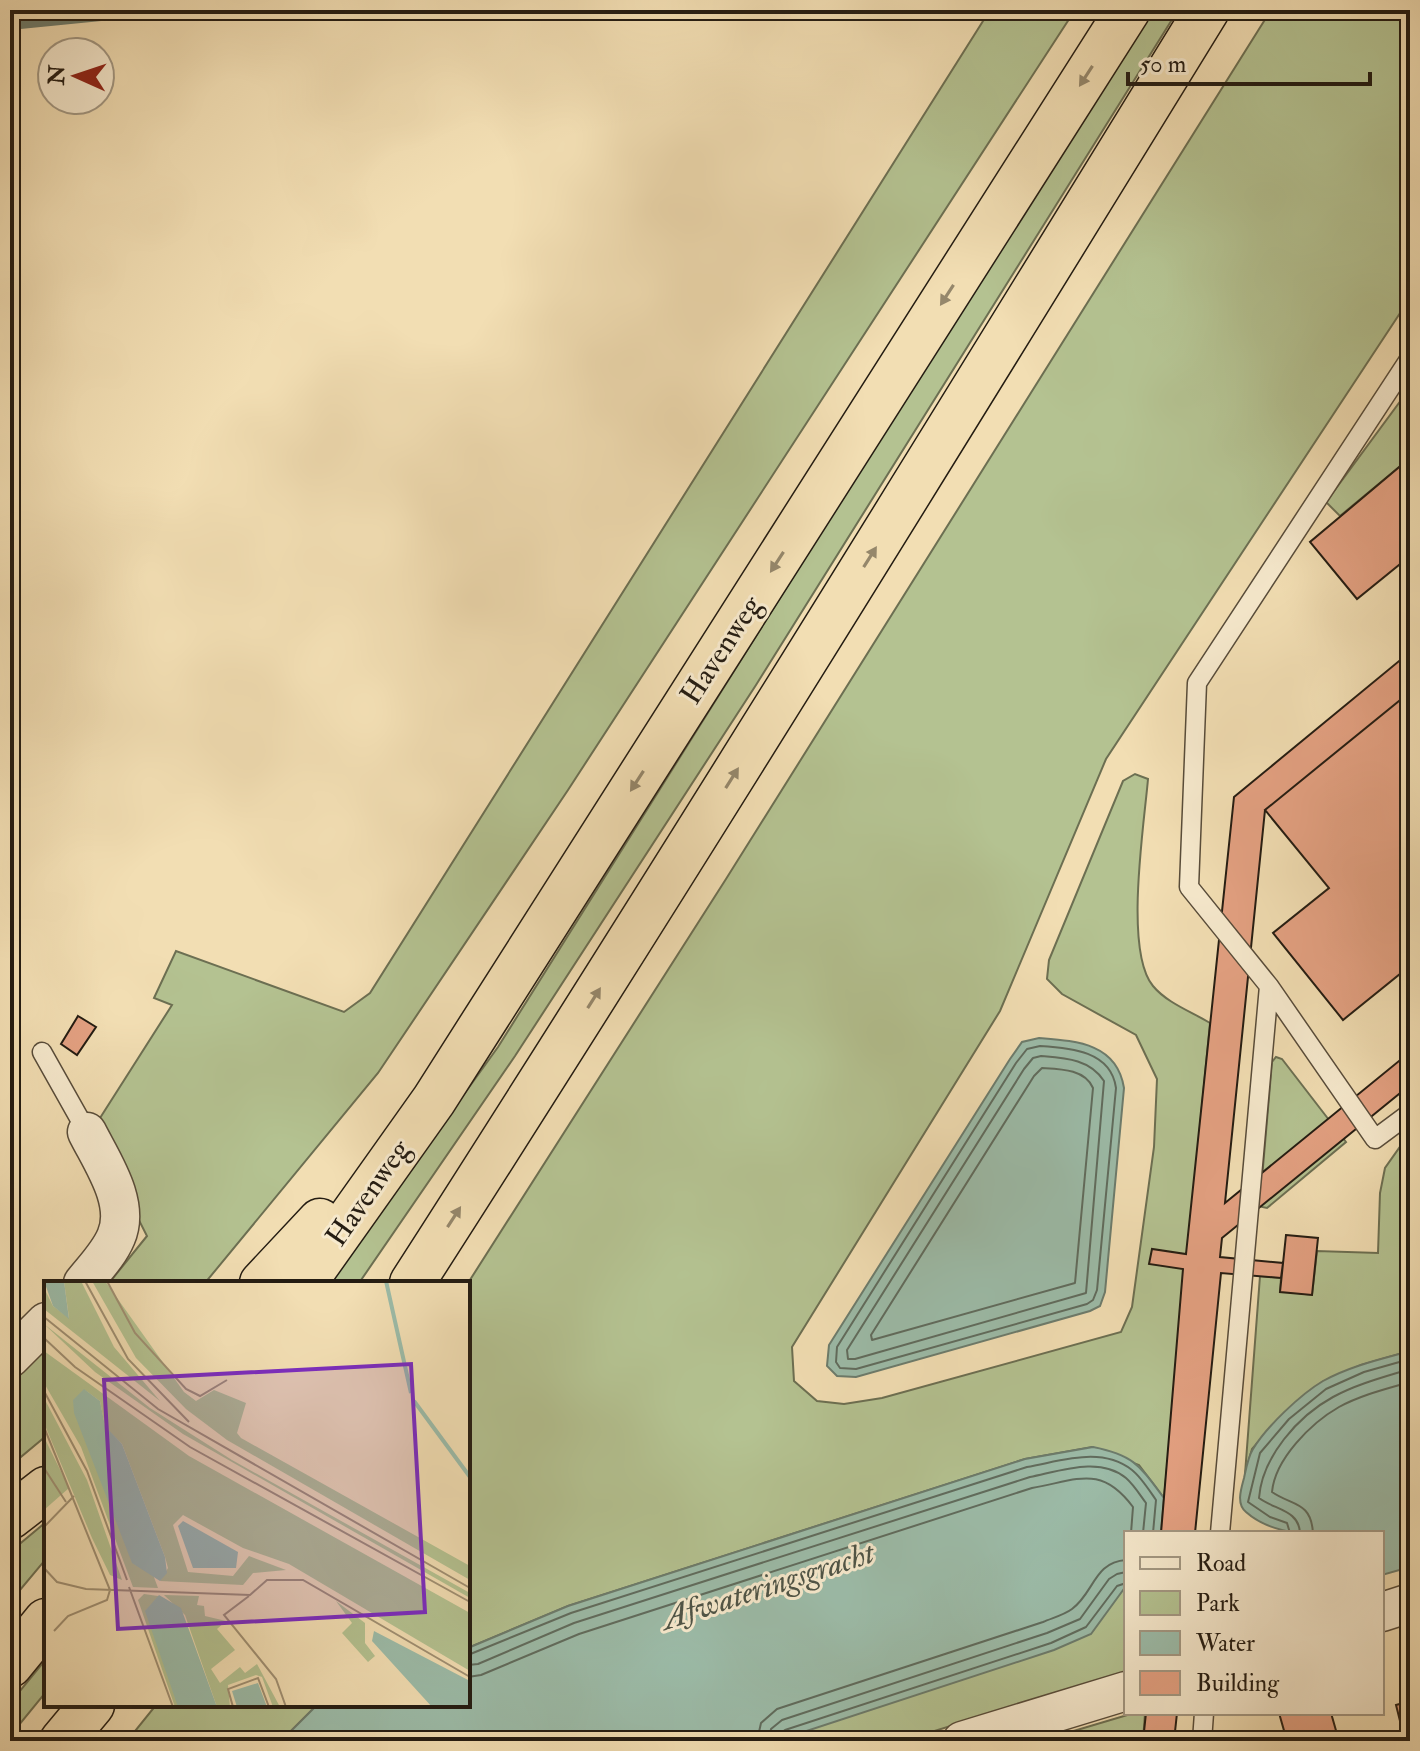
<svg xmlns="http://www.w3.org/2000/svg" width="1420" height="1751" font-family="'IM FELL Double Pica',serif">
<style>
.green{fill:#b4c291;stroke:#6c6f52;stroke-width:2}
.water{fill:#9cbca9;stroke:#6c7c6d;stroke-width:2}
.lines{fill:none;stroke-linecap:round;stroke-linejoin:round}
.shore{stroke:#606c5e;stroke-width:2}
.stream{stroke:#6c7c6d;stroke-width:10}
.building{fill:#e4a182;stroke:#241c12;stroke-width:2}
.lane-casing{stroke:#584c3a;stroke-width:21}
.street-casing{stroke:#584c3a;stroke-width:41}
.highway-casing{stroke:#241c12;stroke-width:47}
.lane{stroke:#f7eace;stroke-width:18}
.street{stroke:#f7eace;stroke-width:38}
.highway{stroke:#f2deb3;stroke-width:44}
.oneway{fill:#95876b}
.labels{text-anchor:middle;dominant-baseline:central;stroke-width:6;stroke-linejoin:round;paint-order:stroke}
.street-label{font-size:30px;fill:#241c12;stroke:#f7eace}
.water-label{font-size:32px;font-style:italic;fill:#4e5447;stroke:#f7eace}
.inset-river{fill:none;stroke:#9cbca9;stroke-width:4}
.inset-road{fill:none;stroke:#a09073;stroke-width:2}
.view{fill:#7b2cbf;fill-opacity:0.15;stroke:#7b2cbf;stroke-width:4}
.inset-edge{fill:none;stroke:#241c12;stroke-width:4}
</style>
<rect width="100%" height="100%" fill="#f2deb3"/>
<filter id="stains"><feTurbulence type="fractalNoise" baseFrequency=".0025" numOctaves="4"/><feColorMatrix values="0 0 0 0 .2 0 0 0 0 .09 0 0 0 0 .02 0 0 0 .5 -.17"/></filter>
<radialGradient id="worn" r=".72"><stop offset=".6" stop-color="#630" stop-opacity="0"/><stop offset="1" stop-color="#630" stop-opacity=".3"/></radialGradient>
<!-- green -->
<path class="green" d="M990,10H1075L568,790L378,1073L205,1283H109L147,1236L93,1129L172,1005L154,998L176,951L344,1012L370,993Z
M1149,10H1178L756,685L515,1056L359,1283H328L498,1047Z
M1271,10H1410V298L1106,759L1000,1011L792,1347L794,1381L817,1401L844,1404L882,1398L1121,1332L1132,1307L1154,1147L1157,1079L1136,1035L1062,994L1047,979L1049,960L1123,781L1135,774L1148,779C1144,826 1124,951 1153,986C1167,1003 1192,1012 1210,1023L1164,1498L1139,1465L1092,1447L1025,1459L568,1606L468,1648V1283L726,879Z
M1410,388V458L1340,516L1326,502Z
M1276,1057L1282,1059L1346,1142L1267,1208L1262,1207L1260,1202L1272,1062Z
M1409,1134L1410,1351L1361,1365L1322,1382L1284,1413L1252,1449L1245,1474L1260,1276L1281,1278L1280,1291L1312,1295L1317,1251L1378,1253L1380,1193L1385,1168Z
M46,1344V1436L10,1466V1375Z
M46,1522V1559L10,1602V1552Z
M1126,1534V1672L902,1741H506Z
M46,1659V1692L10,1736V1703Z
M156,1705H317L281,1741H127Z
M1134,1713H1145L1143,1741H1040Z"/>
<!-- water -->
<path class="water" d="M1039,1038C1076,1041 1117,1043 1124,1088L1105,1292L1100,1306L1090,1311L856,1377L837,1376L827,1366L829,1345L1010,1059L1022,1042Z
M1410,1351V1567L1382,1575V1533C1339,1533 1281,1543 1246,1512C1236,1504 1241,1489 1244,1478C1246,1469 1248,1457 1253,1449C1266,1427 1301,1394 1323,1381C1350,1366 1381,1359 1410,1351Z
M1093,1447C1134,1455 1140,1466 1164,1498L1161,1533H1126V1586L1091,1634L1054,1650L776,1741H281L317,1705H468V1648L568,1606L1025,1459Z"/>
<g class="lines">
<!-- shore -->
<path class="shore" d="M1040,1046C1071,1048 1111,1051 1116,1088L1097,1290L1093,1300L1087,1304L856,1369L840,1368L836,1362L837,1347L1016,1063L1027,1049Z
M1041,1056C1065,1058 1090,1059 1104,1081L1086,1293L855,1359H848L847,1350L1024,1069L1033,1058Z
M1042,1068C1060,1069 1085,1069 1093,1088L1075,1283L872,1340L871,1335L1034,1076Z
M1290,1533L1287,1523L1270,1517L1248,1502L1260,1453L1289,1419L1326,1389L1364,1372L1410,1359
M1300,1533C1299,1510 1275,1510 1259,1498C1262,1457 1298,1416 1333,1397C1357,1384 1384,1377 1410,1369
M1313,1533C1311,1501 1292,1506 1272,1492C1275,1459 1311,1423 1339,1407C1361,1395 1386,1389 1410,1382
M468,1655L571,1613L1027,1467C1062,1461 1101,1446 1132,1470C1141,1477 1149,1490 1156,1500L1153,1533
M468,1665L478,1664L574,1623L1030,1477C1060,1471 1100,1456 1126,1478C1134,1485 1140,1495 1146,1503L1143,1533
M468,1677L481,1675L579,1634L1032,1488C1078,1480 1101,1464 1133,1507L1131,1533
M757,1741L761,1723L777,1709L1043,1622C1052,1618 1064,1615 1072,1609C1094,1593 1094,1562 1126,1560
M769,1741L771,1729L782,1720L1047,1633L1080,1619L1109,1579L1117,1574L1126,1572
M779,1741L780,1734L785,1730L1051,1643L1086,1627L1117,1586L1126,1583"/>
<!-- stream -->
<path class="stream" d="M10,25L161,10"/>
</g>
<!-- building -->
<path class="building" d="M1410,458V556L1357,599L1310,542Z
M1410,652V692L1265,810L1225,1203L1410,1052V1085L1222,1238L1220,1257L1283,1263L1281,1278L1221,1273L1195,1533H1161L1183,1269L1149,1264L1152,1249L1186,1254L1234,797Z
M1410,692V986L1400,974L1343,1020L1273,933L1329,888L1265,810Z
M78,1016L96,1027L77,1055L61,1044Z
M1286,1235L1318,1238L1312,1295L1280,1292Z
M1410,1701V1728L1402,1729L1396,1705Z
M1146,1713H1177L1174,1741H1143Z
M1279,1713H1331L1339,1741H1287Z"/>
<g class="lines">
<!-- lane casing -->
<g class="lane-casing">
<path id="lane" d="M1269,986L1375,1139L1410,1113
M42,1052L87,1132
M1220,1533L1269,986L1189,887L1197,683L1410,358
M1202,1741L1204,1713"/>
</g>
<!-- street casing -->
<g class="street-casing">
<path id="street" d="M83,1283C94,1269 109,1254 116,1237C131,1203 102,1162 87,1132
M10,1358L46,1322
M1382,1612L1410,1603
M962,1741L1126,1691"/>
</g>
<!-- highway casing -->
<g class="highway-casing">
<path id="highway" d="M262,1283L320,1221
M304,1283L434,1100L1128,10
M412,1283C682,862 945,436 1207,10
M10,1517L46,1489
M10,1665L46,1621
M62,1741L92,1705"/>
</g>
<!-- lane -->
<use href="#lane" class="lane"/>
<!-- street -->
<use href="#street" class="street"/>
<!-- highway -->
<use href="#highway" class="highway"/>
</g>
<!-- one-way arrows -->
<defs><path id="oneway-solid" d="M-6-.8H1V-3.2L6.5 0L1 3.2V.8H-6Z" transform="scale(2)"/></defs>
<g class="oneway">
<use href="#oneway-solid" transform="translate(1086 76) rotate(123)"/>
<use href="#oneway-solid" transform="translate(947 295) rotate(123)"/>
<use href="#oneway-solid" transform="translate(870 557) rotate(-58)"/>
<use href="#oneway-solid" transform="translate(777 562) rotate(123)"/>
<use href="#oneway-solid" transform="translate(732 778) rotate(-58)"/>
<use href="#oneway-solid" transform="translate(637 781) rotate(123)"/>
<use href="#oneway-solid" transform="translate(594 998) rotate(-58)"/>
<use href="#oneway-solid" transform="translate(454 1217) rotate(-57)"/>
</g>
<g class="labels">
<!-- street labels -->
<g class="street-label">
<text transform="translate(721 650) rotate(-57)">Havenweg</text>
<text transform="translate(368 1193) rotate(-55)">Havenweg</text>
</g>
<!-- water labels -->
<g class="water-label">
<text transform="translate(768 1586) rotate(-18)">Afwateringsgracht</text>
</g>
</g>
<!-- overview -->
<g transform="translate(44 1281)">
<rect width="426" height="426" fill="#f2deb3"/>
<path d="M20,0H37L70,66L116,120L0,28V7L9,25L25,37ZM48,0H61L140,111L152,120L170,109L202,122L193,152L197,157L426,285V299L183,159L142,128L92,77ZM0,43L106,127L188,179L426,312V317L139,153L51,91ZM0,70L145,175L426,332V390L245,283L199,267L139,234L129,244L144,291L189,295L205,275L242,289L209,292L199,304L116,300L124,287L121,276L78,163L61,146L56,120L41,109L114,307L89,306L37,166L0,102ZM0,117L43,199L78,299L66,294L48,257L0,142ZM0,156L25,207L0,229ZM100,313L114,315L153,426H131L94,319ZM120,314L155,315L153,324L160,325L161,335L182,340L173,348L191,369L167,388L176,402L196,386L201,392L213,383L236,426H229L218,396L212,394L184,404L186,426H173L141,334ZM292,320L321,342V362L331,375L324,381L298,352L308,342Z" fill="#b4c291"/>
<path d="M0,0H20L25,38L9,25ZM40,108L56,120L61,145L78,163L121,276L123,292L116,300L88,282L30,132L29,119ZM139,240L194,271L192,287H149L134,245ZM115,314L137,327L173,426H134L101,330ZM330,350L426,400V426H388L328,360ZM214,402L223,426H193L188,410Z" fill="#9cbca9"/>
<path class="inset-river" d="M342,0L367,112M370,120L426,196"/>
<path class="inset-road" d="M41,0L84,78L145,141M63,0L91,52L142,108L156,115L183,99M0,36L114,128L426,307M0,57L31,86L146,166L426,321M0,110L43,190L83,299M0,146L66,309L63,319L24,335L10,350M0,187L22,221M0,246L30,215M0,287L13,301L42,308L206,314L223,299H259L426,396M85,306L129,426M205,315L180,334L232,398L242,426M189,426L184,408L214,397L225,426"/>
<path class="view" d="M367,83L381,331L74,348L60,99Z"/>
<rect width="426" height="426" class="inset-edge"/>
</g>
<!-- margin -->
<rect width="1420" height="1751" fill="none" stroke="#f2deb3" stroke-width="40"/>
<rect x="12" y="12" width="1396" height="1727" fill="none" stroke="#241c12" stroke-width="4"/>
<rect x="20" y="20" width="1380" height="1711" fill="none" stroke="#241c12" stroke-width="2"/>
<!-- legend -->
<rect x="1124" y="1531" width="260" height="184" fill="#f7eace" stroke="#a39883" stroke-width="2"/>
<rect x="1140" y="1557" width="40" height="12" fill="#f7eace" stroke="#a39883" stroke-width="2"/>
<text x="1196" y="1571" font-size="24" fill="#241c12">Road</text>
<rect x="1140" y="1591" width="40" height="24" fill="#b4c291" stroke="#a39883" stroke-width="2"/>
<text x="1196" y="1611" font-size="24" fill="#241c12">Park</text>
<rect x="1140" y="1631" width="40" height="24" fill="#9cbca9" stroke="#a39883" stroke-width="2"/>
<text x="1196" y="1651" font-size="24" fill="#241c12">Water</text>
<rect x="1140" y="1671" width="40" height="24" fill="#e4a182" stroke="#a39883" stroke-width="2"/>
<text x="1196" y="1691" font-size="24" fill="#241c12">Building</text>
<!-- north arrow -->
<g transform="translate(76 76) rotate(273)"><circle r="38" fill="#f7eace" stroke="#a39883" stroke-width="2"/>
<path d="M0-6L14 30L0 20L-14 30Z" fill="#8f2418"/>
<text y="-12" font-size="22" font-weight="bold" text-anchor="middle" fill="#241c12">N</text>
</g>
<!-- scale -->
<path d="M1128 72v12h242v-12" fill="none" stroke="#241c12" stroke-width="4"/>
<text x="1140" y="72" font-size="24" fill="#241c12" stroke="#f7eace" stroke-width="6" paint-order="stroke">50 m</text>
<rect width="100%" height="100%" filter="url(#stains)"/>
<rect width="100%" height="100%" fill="url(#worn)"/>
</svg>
